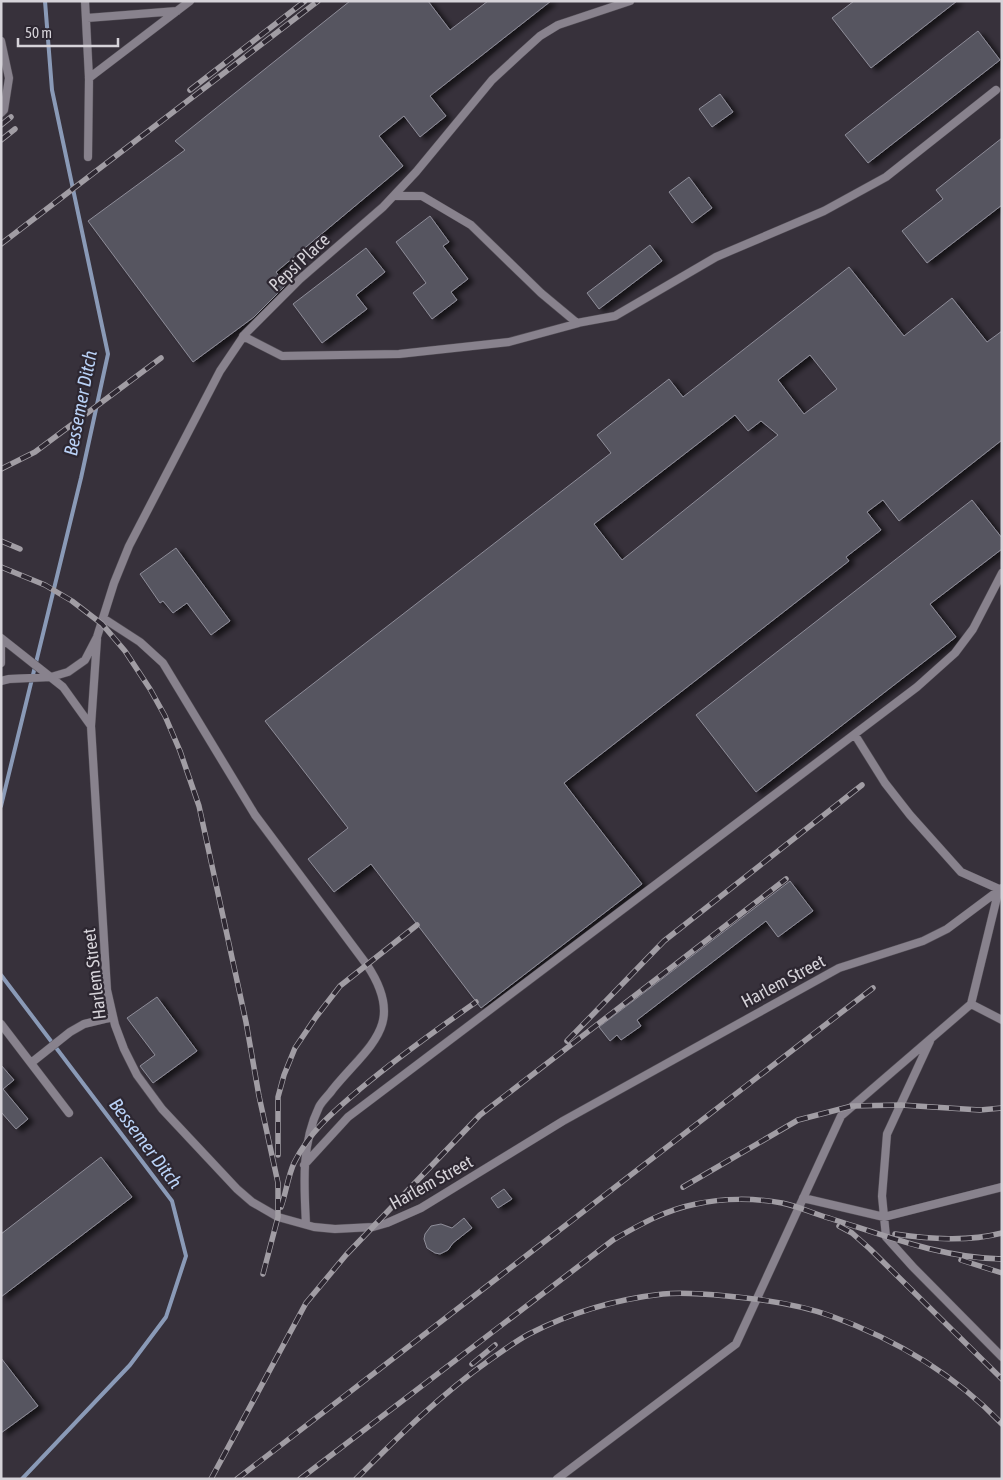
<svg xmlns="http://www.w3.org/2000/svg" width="1003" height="1480" font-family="'Asap Condensed',sans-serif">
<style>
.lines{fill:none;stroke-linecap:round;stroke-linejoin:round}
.stream{stroke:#8a9ab7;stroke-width:4}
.building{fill:#575560;stroke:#8e8d99;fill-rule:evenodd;filter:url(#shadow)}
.lane-casing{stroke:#524d55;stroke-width:9}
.lane{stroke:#88828d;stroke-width:8}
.rail-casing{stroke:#a19da4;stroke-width:5.5}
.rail{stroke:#2d2731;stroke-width:4;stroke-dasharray:11;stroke-linecap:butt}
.labels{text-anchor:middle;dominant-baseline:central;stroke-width:4.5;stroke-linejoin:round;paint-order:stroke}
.street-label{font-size:18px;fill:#d6d3d9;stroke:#2d2731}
.water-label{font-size:19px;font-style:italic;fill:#bad2f7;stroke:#2d2731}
</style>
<defs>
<filter id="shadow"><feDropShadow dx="5.5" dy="3" stdDeviation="2.5" flood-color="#0009"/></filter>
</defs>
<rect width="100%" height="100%" fill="#37313b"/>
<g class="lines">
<!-- stream -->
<path class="stream" d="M1,806L81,478L108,354L52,90L45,1
M1,975L172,1201L186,1256L166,1317L130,1365L22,1479"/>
</g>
<!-- building -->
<path class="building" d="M350,1H428L450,30L488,1H551L430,96L446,116L420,137L404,116L379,136L403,166L276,272L286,285L254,317L193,362L88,221L185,150L175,141Z
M854,1H957L871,68L832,18Z
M978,31L1000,60L868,163L845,135Z
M720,94L733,112L712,127L699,109Z
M1002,138V205L927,263L902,231L943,199L936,190Z
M689,177L712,208L692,223L669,192Z
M430,216L449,242L443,246L468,279L451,292L457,300L432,319L413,293L426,283L396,242Z
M650,245L662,261L599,309L587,293Z
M366,248L385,272L356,295L367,309L322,343L293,304Z
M849,267L904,336L952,298L987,342L1002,331V440L899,521L883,500L867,512L881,530L846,557L849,561L564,783L642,884L481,1008L371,864L334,892L308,859L348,828L265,721L611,453L597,435L669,379L683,397ZM810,355L837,389L804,414L778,380ZM735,415L748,431L761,421L778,435L622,560L594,524Z
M972,500L1002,538V549L930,604L956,637L756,792L696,715Z
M176,548L230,621L211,635L187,603L173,613L163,601L160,603L140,574Z
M790,881L813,911L778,937L766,921L637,1020L641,1026L621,1040L617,1035L610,1041L599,1027Z
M157,997L197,1051L153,1083L140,1066L155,1055L127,1018Z
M1,1065L14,1080L3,1089L28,1119L16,1129L1,1112Z
M101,1157L132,1197L1,1297V1234Z
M504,1189L512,1199L498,1208L491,1198Z
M464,1218L472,1228L453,1243L448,1250L440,1254L435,1253L427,1248L424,1239L425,1234L431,1226L441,1224L452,1228Z
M1,1358L38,1406L1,1433Z"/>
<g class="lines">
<!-- lane casing -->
<g class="lane-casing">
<path id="lane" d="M85,1L89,78L88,157
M87,18L177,11
M1,41L9,78L4,110L1,113
M89,78L190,1
M394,196H422L471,225L541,293L577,323L615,316L716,257L824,211L886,177L996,90
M243,336L282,356L399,354L509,342L579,323
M103,618L140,642L163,663L255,815L367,965C407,1025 369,1045 333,1089C329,1095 322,1101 319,1107C301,1144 304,1185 306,1224
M1,638L63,687L91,726L107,990L115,1025L124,1049L137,1075L162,1109L237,1189L252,1202L278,1217L314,1227L335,1229L373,1227L387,1223L421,1208L563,1121L839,968L923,941L947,929L1002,888
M1,643V663
M1,681L9,679L51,677L68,672L85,660L97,637L114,583L129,546L220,371L245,334L300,279L383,207L416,172L492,80L519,55L540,36L558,25L630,1
M91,726L97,639
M971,1004L1002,1020
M1,1024L69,1113
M930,1041L887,1134L882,1196L886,1237L913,1267L1002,1357
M31,1063L70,1032L84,1024L113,1017
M304,1165L348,1117L917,687L955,653L973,629L1002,573
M803,1198L884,1217L1002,1187
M557,1479L736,1344L841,1116L971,1004L999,889L961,872L910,815L885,783L855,735"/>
</g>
<!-- lane -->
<use href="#lane" class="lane"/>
<!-- rail casing -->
<g class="rail-casing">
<path id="rail" d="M190,90L305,1
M1,125L11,117
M1,140L15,129
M1,244L318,1
M1,469L35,452L161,358
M1,541L20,549
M1,567L45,585L72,601L102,624L125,651L150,689L165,716L180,751L199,806L246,1022L259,1096L278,1183V1217L263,1274
M567,1041L664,941L862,785
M278,1155V1097L284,1075L295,1048L316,1017L340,986L417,925
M683,1187L798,1120L852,1106L901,1105L980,1110L1002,1108
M281,1207C286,1193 288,1176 294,1163C310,1131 333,1112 360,1089C397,1058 436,1030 476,1002
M839,1226L852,1233L870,1249L1002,1379
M895,1234C930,1239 967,1242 1002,1233
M961,1260L1002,1273
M472,1364L495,1345
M211,1479L306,1303L346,1255L480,1115L786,879
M237,1479L873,988
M300,1479L613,1240C639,1225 665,1210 696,1204C723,1198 755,1198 782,1203C798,1206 814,1214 829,1218C886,1236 942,1258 1002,1259
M356,1479C399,1436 441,1394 491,1359C504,1350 516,1341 529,1334C570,1313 617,1299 663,1294C684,1292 706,1294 727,1296C761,1299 798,1304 831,1316C895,1339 955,1375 1002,1424"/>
</g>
<!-- rail -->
<use href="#rail" class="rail"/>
</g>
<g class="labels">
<!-- street labels -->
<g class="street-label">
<text transform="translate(299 262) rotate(-43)">Pepsi Place</text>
<text transform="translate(94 974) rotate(-97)">Harlem Street</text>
<text transform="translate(783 981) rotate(-28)">Harlem Street</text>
<text transform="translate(431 1182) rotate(-29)">Harlem Street</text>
</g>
<!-- water labels -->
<g class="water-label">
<text transform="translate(80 403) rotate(-79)">Bessemer Ditch</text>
<text transform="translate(146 1143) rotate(53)">Bessemer Ditch</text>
</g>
</g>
<!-- border -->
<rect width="1003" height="1480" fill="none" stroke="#d6d3d9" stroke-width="5"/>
<!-- scale -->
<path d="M18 38v8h100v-8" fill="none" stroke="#d6d3d9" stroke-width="2.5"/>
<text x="25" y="38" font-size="15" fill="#d6d3d9" stroke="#2d2731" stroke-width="4" paint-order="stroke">50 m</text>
</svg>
